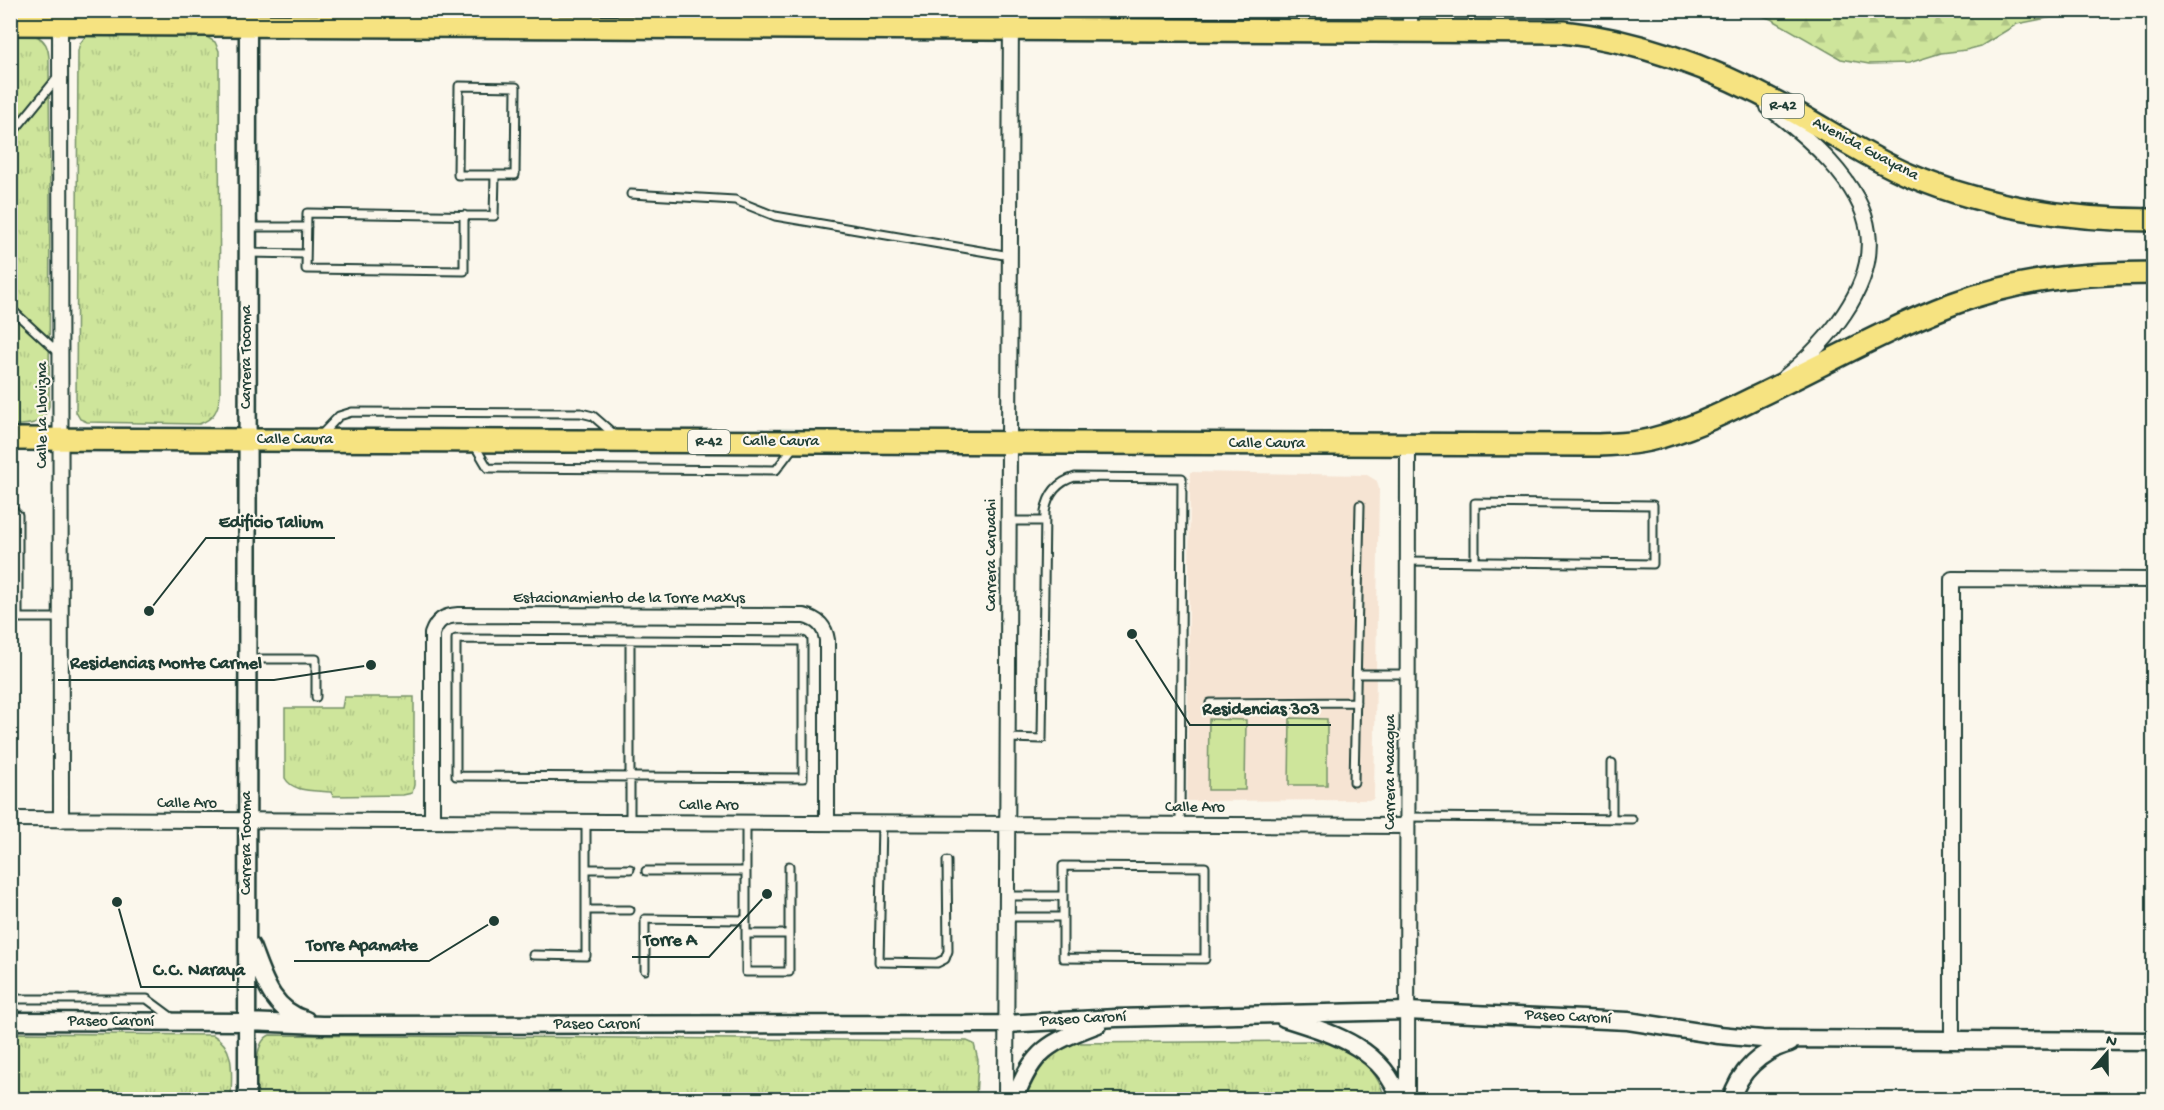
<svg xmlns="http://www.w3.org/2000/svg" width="2164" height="1110" font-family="'Gochi Hand',sans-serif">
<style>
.built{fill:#f6e4d3}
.grass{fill:url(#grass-tufts);stroke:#769168;stroke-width:1.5}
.forest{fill:url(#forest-firs);stroke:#769168;stroke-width:1.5}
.pitch{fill:#cee59b;stroke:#769168;stroke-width:1.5}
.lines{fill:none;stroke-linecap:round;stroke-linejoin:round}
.service-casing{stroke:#1f3d34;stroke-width:11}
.minor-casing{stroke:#1f3d34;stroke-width:18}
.tertiary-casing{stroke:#1f3d34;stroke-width:21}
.primary-casing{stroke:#1f3d34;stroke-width:26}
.service{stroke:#fbf7ec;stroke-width:7}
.minor{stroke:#fbf7ec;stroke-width:14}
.tertiary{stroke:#fbf7ec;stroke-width:16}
.primary{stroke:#f6e381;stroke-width:21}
.labels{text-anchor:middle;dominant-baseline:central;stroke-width:4.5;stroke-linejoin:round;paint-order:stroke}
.shield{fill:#fbf7ec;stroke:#61756b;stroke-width:1.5}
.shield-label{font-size:15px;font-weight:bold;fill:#1f3d34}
.street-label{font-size:16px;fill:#1f3d34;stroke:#fbf7ec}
.leader{fill:none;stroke:#1f3d34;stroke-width:2}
.callout-dot{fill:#1f3d34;stroke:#fbf7ec;stroke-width:2}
.callout-label{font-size:18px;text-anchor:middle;font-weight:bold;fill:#1f3d34;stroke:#fbf7ec;stroke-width:4.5;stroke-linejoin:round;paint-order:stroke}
</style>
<defs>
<pattern id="grass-tufts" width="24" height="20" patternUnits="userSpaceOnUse" patternTransform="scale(1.5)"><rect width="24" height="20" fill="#cee59b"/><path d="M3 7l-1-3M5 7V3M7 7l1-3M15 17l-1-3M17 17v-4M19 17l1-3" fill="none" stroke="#b0c586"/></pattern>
<pattern id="forest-firs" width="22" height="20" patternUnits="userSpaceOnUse" patternTransform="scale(1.5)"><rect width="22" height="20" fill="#cee59b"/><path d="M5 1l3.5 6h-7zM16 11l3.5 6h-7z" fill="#b0c586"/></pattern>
</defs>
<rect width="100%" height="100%" fill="#fbf7ec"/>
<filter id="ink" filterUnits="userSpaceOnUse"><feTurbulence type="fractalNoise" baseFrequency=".0167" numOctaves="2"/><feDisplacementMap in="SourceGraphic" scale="12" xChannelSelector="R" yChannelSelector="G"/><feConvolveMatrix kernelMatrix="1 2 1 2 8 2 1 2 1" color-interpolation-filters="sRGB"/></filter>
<g filter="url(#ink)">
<!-- built -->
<path class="built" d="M1190,472L1367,475L1377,481L1379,489L1374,797L1372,800L1187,801Z"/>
<!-- grass -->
<path class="grass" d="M102,32L205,36L215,42L219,51L220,396C218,410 214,419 199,424L87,422L80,419L76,412L78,51C80,37 89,34 102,32Z
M10,34C30,34 47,32 49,57L50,198L49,406C43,426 27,425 11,425Z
M344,697H414V785L412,793L403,795L333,796L331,792C316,790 293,793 285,778V708H342Z
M11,1033L213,1035C237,1048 231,1076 231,1099H11Z
M270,1035L967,1041L974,1044L978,1060L976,1099H257C257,1082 252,1042 270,1035Z
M1312,1041C1347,1042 1377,1066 1385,1099L1024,1100C1030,1074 1048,1051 1074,1043Z"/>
<!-- forest -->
<path class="forest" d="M1736,11H2072L2057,16L2017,24L1981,46L1966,50L1941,53L1909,63L1869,64L1841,59L1771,19L1754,13Z"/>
<!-- pitch -->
<path class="pitch" d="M1290,718L1327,719V785H1289Z
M1209,719L1246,720L1245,790H1208Z"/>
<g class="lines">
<!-- service casing -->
<g class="service-casing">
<path id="service" d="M551,10L559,24
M682,10V24
M457,23L466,10
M751,25V10
M459,86L516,87L515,175H458Z
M10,136L58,77
M631,194L735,200L775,216L1010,256
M464,215V271L306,269L307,213L494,216L495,175
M249,227H307
M247,253L306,254
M10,308L59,353
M320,436L339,416L352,412L581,413L593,416L616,436
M475,446L488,468L776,470L795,445
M10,507L18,515V618
M1008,521H1045
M1407,561L1653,564V505L1475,503V562
M10,618H60
M456,639L803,641V778L456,776Z
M630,640V822
M247,659H316V697
M1357,674H1407
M1210,703L1356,702
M1007,738L1042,739L1045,512C1048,494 1057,482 1075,477L1182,478L1180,825
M1612,763V819
M1354,782L1360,505
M1407,817L1632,819
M746,823V972H789V866
M882,823L879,962L937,963L945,959L948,951L947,861
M1063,866L1205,867V959L1063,958Z
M586,869H630
M646,871H746
M1007,896H1063
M586,910H630
M1006,917H1063
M746,934H789
M533,955L586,956V822
M645,970V919L746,920
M10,999H147L174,1019"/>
</g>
<!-- minor casing -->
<g class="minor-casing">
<path id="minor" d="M60,10L61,820
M1410,30V10
M1768,107C1805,135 1862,182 1868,232C1876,288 1825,344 1785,377
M10,819L1407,826
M432,821V634C437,620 444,616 458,615L804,616C817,619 825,626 827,640V823
M1952,1040V579L2154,580
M1006,1100L1011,10
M1407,1100L1408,445"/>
</g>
<!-- tertiary casing -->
<g class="tertiary-casing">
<path id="tertiary" d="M251,946C263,977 271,1010 306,1020
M1284,1018C1331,1033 1383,1047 1400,1100
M10,1021L247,1022L322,1025L1006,1024L1116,1018L1407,1011L1628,1021L1719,1035L1762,1039L2154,1041
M247,1100L248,10
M1014,1100C1034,1048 1049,1043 1098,1024
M1731,1100C1739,1071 1761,1051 1790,1043"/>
</g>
<!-- primary casing -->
<g class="primary-casing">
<path id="primary" d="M10,24L1563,32C1644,41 1718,70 1789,109C1829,131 1867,157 1909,175C1987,208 2069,220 2154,220
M10,439L1599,445C1615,444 1633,444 1649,440C1686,431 1720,415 1754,398C1820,367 1884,330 1952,304C2019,279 2082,273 2154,273"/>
</g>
<!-- service -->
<use href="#service" class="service"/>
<!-- minor -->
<use href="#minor" class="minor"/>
<!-- tertiary -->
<use href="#tertiary" class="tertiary"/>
<!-- primary -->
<use href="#primary" class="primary"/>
</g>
</g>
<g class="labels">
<!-- shield labels -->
<g class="shield">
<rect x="1762" y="94" width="42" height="24" rx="4.5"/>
<rect x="688" y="430" width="42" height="24" rx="4.5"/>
</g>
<g class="shield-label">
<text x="1783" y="106">R-42</text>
<text x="709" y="442">R-42</text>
</g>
<!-- street labels -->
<g class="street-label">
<text transform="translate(1865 150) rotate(28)">Avenida Guayana</text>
<text transform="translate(247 357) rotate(-90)">Carrera Tocoma</text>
<text transform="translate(43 415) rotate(-90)">Calle La Llovizna</text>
<text x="295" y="440">Calle Caura</text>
<text x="781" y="442">Calle Caura</text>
<text x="1267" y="444">Calle Caura</text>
<text transform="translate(992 555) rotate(-90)">Carrera Caruachi</text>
<text x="629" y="599">Estacionamiento de la Torre Maxys</text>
<text transform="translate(1391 772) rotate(-90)">Carrera Macagua</text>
<text x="187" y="804">Calle Aro</text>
<text x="709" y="806">Calle Aro</text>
<text x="1195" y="808">Calle Aro</text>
<text transform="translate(247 843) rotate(-90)">Carrera Tocoma</text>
<text transform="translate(1568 1018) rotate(3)">Paseo Caroní</text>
<text transform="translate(1083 1020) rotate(-3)">Paseo Caroní</text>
<text x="111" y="1022">Paseo Caroní</text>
<text x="597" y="1025">Paseo Caroní</text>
</g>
</g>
<!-- callouts -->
<path class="leader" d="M149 611L206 538H335M371 665L274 680H58M1132 634L1190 725H1331M767 894L709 957H632M494 921L429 961H294M117 902L141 987H257"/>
<g class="callout-dot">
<circle cx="149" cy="611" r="6"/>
<circle cx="371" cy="665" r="6"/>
<circle cx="1132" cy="634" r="6"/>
<circle cx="767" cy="894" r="6"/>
<circle cx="494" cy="921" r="6"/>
<circle cx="117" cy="902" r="6"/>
</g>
<g class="callout-label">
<text x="271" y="527">Edificio Talium</text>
<text x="166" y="668">Residencias Monte Carmel</text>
<text x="1261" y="714">Residencias 303</text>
<text x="670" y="945">Torre A</text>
<text x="362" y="950">Torre Apamate</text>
<text x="199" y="975">C.C. Naraya</text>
</g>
<!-- margin -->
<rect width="2164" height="1110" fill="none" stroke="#fbf7ec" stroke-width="36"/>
<rect x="18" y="18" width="2128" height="1074" fill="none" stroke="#1f3d34" stroke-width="2" filter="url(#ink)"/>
<!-- north arrow -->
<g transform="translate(2107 1053) rotate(20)" stroke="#fbf7ec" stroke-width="4.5" paint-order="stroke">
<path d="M0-4.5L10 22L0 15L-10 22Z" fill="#1f3d34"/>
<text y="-9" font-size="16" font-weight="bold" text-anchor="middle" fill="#1f3d34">N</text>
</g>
</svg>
